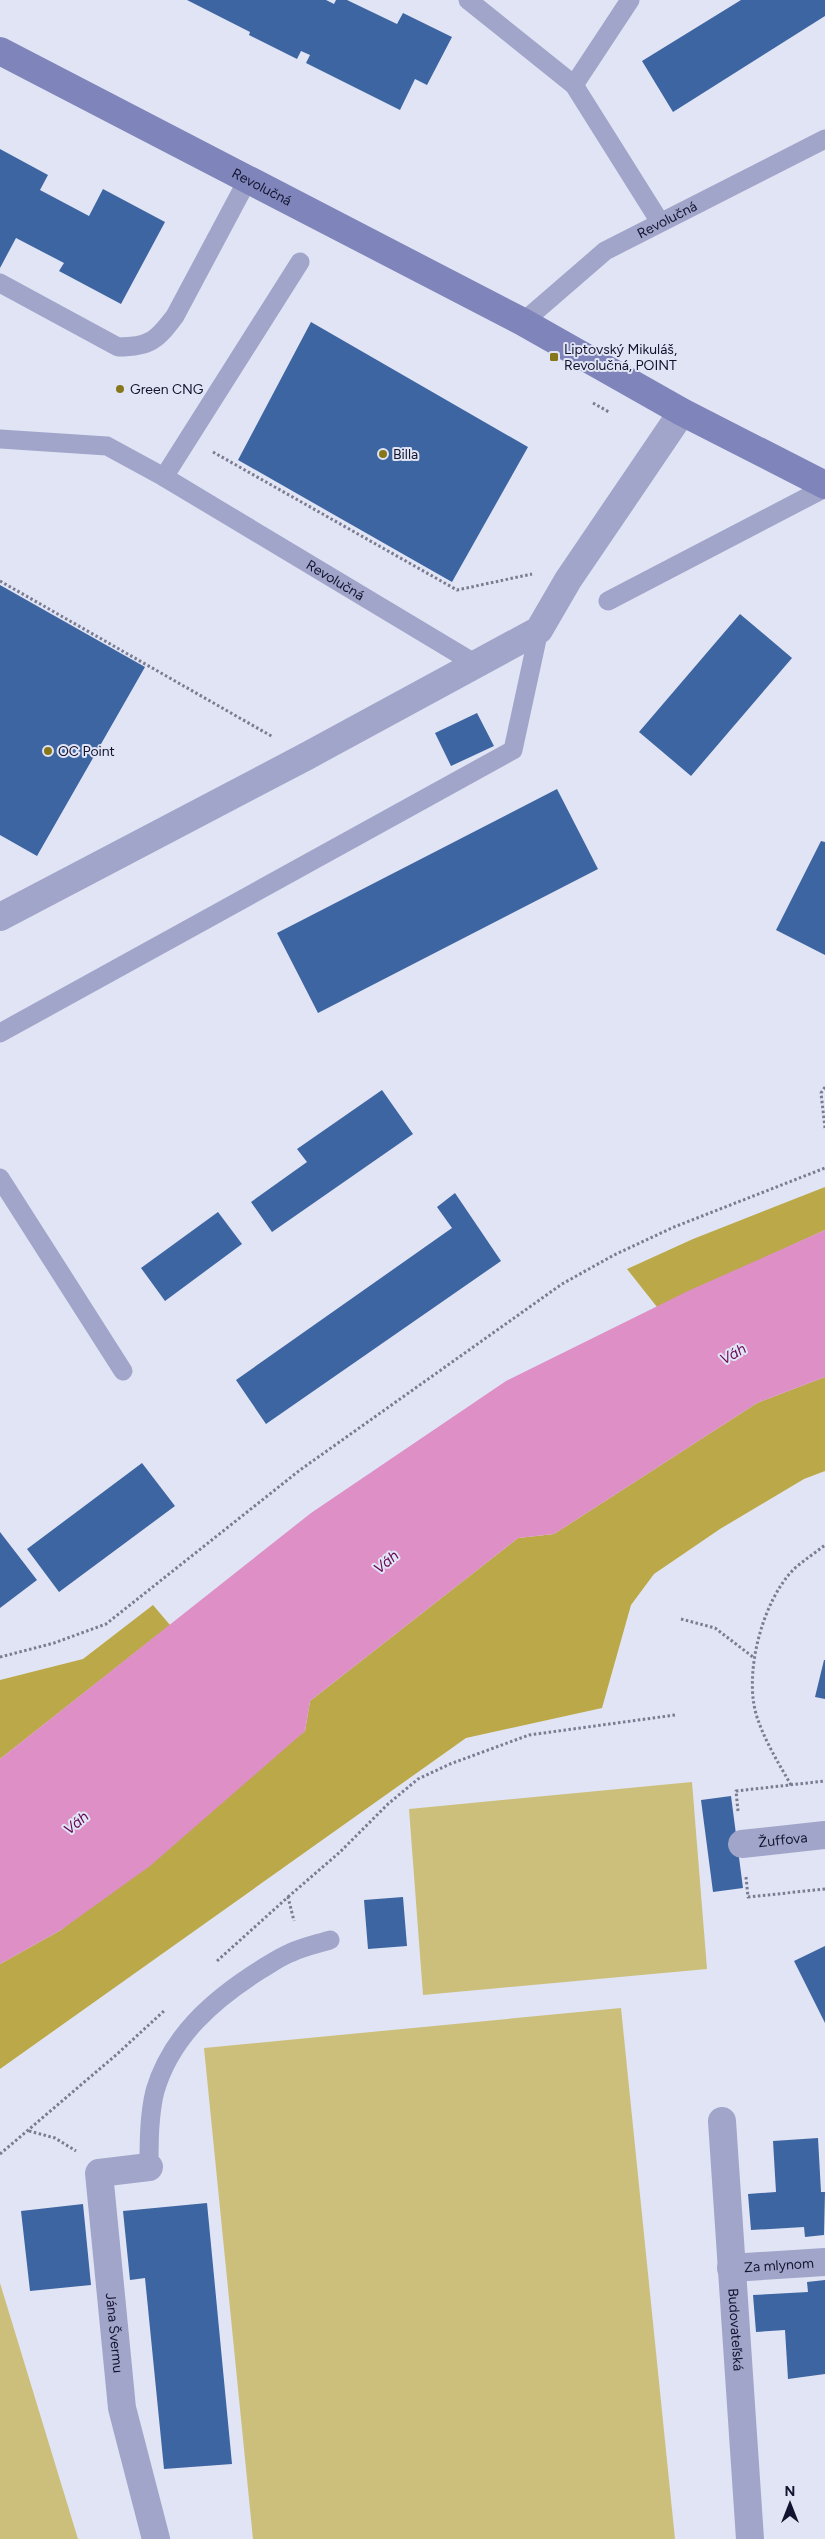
<svg xmlns="http://www.w3.org/2000/svg" width="825" height="2539" font-family="Figtree,sans-serif">
<style>
.green{fill:#ccbf7c}
.forest{fill:#bba949}
.water{fill:#dd8fc6}
.building{fill:#3d65a2}
.lines{fill:none;stroke-linecap:round;stroke-linejoin:round}
.path{stroke:#7a7c92;stroke-width:3;stroke-dasharray:2.5 2.5;stroke-linecap:butt}
.service{stroke:#a0a5c9;stroke-width:19}
.minor{stroke:#a0a5c9;stroke-width:28}
.secondary{stroke:#7f85ba;stroke-width:28}
.poi-dot{fill:#87771b;stroke:#e1e4f4;stroke-width:2}
.labels{text-anchor:middle;dominant-baseline:central;stroke-width:4;stroke-linejoin:round;paint-order:stroke}
.street-label{font-size:14px;fill:#12132f;stroke:#e1e4f4}
.poi-label{font-size:14px;fill:#12132f;stroke:#e1e4f4;text-anchor:start}
.water-label{font-size:15px;font-style:italic;fill:#690956;stroke:#e1e4f4}
</style>
<rect width="100%" height="100%" fill="#e1e4f4"/>
<!-- green -->
<path class="green" d="M692,1782L707,1969L423,1995L409,1809Z
M621,2008L675,2539H253L204,2048Z
M0,2283L78,2539H0Z"/>
<!-- forest -->
<path class="forest" d="M825,1187V1230L657,1307L627,1269L693,1239Z
M825,1377V1471L804,1479L720,1529L654,1574L631,1605L602,1708L466,1738L0,2069V1964L61,1930L305,1731L310,1701L518,1538L554,1534L757,1403Z
M153,1605L170,1625L0,1759V1680L83,1659Z"/>
<!-- water -->
<path class="water" d="M825,1230V1377L757,1403L554,1534L518,1538L310,1701L305,1731L150,1866L61,1930L0,1964V1759L311,1513L506,1381L688,1291Z"/>
<!-- building -->
<path class="building" d="M187,0H326L334,4L336,0H347L397,24L403,13L452,37L427,85L415,79L400,110L306,63L310,55L301,51L297,59L249,35L250,32Z
M741,0H825V16L673,112L642,61Z
M0,149L48,175L40,190L89,216L103,189L165,222L121,304L59,271L64,263L16,238L0,268Z
M311,322L528,447L452,582L238,460Z
M0,585L145,667L37,856L0,835Z
M740,614L792,658L691,776L639,732Z
M477,713L494,746L451,766L435,733Z
M557,789L598,869L318,1013L277,933Z
M821,841L825,842V955L776,930Z
M382,1090L413,1134L272,1232L251,1202L307,1162L297,1149Z
M455,1193L501,1261L266,1424L236,1380L452,1228L437,1207Z
M218,1212L242,1244L165,1301L141,1268Z
M142,1463L175,1506L59,1592L27,1549Z
M0,1532L37,1580L0,1608Z
M824,1660H825V1699L815,1697Z
M731,1796L743,1888L713,1892L701,1800Z
M403,1897L407,1946L368,1949L364,1900Z
M825,1946V2023L794,1961Z
M818,2138L821,2192H825L824,2235L805,2237L804,2227L751,2230L748,2194L776,2192L773,2141Z
M207,2203L232,2464L164,2469L145,2278L130,2280L123,2211Z
M83,2204L91,2285L30,2291L21,2211Z
M825,2280V2374L788,2379L785,2330L756,2332L753,2295L808,2292L807,2282Z"/>
<g class="lines">
<!-- path -->
<path class="path" d="M593,403L609,412
M213,452L457,590L532,574
M0,581L273,737
M825,1087L821,1093L825,1128
M681,1619L715,1628L753,1657
M0,1657L54,1643L106,1624L300,1470L562,1284L614,1255L674,1227L825,1168
M791,1785C779,1764 766,1743 758,1720C742,1677 762,1601 794,1569C804,1560 815,1553 825,1545
M738,1811L736,1791L825,1781
M746,1877L748,1897L825,1889
M288,1897L340,1852L388,1804L418,1779L450,1764L529,1735L675,1715
M217,1961L288,1897L294,1921
M29,2131L55,2138L76,2151
M0,2154L116,2055L165,2010"/>
<!-- service -->
<g class="service">
<path d="M468,0L574,85L660,222"/>
<path d="M574,85L630,0"/>
<path d="M0,283L118,347C150,347 157,340 175,316L248,179"/>
<path id="s1" d="M523,322L605,251L825,139"/>
<path id="s2" d="M0,439L107,446L164,477L474,663"/>
<path d="M164,477L300,262"/>
<path d="M608,601L825,488"/>
<path d="M0,1033L513,750L539,630"/>
<path d="M0,1178L123,1371"/>
<path d="M149,2167C149,2143 149,2115 155,2091C171,2036 214,1999 260,1970C270,1964 280,1957 290,1953C303,1947 317,1944 330,1940"/>
</g>
<!-- minor -->
<g class="minor">
<path d="M0,917L307,756L539,630L568,580L682,412"/>
<path id="s3" d="M742,1844L825,1835"/>
<path id="s4" d="M722,2121L750,2539"/>
<path id="s5" d="M149,2167L99,2173L122,2408L156,2539"/>
<path id="s6" d="M731,2268L825,2262"/>
</g>
<!-- secondary -->
<path class="secondary" id="s7" d="M0,51L523,322L682,412L825,485"/>
</g>
<!-- markers -->
<g class="poi-dot">
<rect x="549" y="352" width="10" height="10" rx="2.5"/>
<circle cx="120" cy="389" r="5"/>
<circle cx="383" cy="454" r="5"/>
<circle cx="48" cy="751" r="5"/>
</g>
<g class="labels">
<!-- street labels -->
<g class="street-label">
<text stroke="none"><textPath href="#s7" startOffset="295">Revolučná</textPath></text>
<text stroke="none"><textPath href="#s1" startOffset="178">Revolučná</textPath></text>
<text stroke="none"><textPath href="#s2" startOffset="372">Revolučná</textPath></text>
<text stroke="none"><textPath href="#s3" startOffset="41">Žuffova</textPath></text>
<text stroke="none"><textPath href="#s6" startOffset="48">Za mlynom</textPath></text>
<text stroke="none"><textPath href="#s4" startOffset="209">Budovateľská</textPath></text>
<text stroke="none"><textPath href="#s5" startOffset="211">Jána Švermu</textPath></text>
</g>
<!-- poi labels -->
<g class="poi-label">
<text x="564" y="349">Liptovský Mikuláš,<tspan x="564" dy="16">Revolučná, POINT</tspan></text>
<text x="130" y="389">Green CNG</text>
<text x="393" y="454">Billa</text>
<text x="58" y="751">OC Point</text>
</g>
<!-- water labels -->
<g class="water-label">
<text transform="translate(733 1354) rotate(-30)">Váh</text>
<text transform="translate(386 1562) rotate(-40)">Váh</text>
<text transform="translate(76 1823) rotate(-40)">Váh</text>
</g>
</g>
<!-- north arrow -->
<g transform="translate(790 2504)" stroke="#e1e4f4" stroke-width="4" paint-order="stroke">
<path d="M0-4L9 19L0 12L-9 19Z" fill="#12132f"/>
<text y="-8" font-size="14" font-weight="bold" text-anchor="middle" fill="#12132f">N</text>
</g>
</svg>
